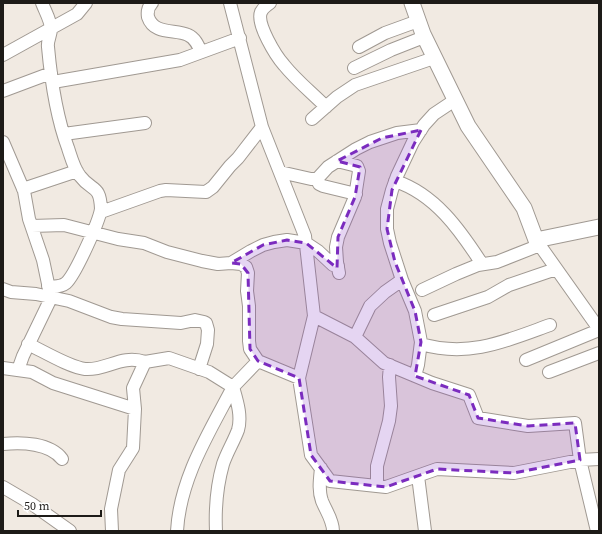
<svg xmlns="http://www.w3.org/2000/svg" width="602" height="534" font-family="'Source Serif 4',serif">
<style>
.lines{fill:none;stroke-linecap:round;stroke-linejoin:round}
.minor-casing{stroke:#a09992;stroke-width:14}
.tertiary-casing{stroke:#a09992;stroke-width:17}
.minor{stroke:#fff;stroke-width:12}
.tertiary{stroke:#fff;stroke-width:15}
.marked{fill:#7b2cbf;fill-opacity:0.2;stroke:#7b2cbf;stroke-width:3;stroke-dasharray:8 5;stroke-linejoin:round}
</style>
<rect width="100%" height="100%" fill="#f1eae2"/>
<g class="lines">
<!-- minor casing -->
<g class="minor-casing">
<path id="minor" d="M42,3C45,11 51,21 51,29C51,35 47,41 48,47C51,80 56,116 68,148C71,157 74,169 80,176C92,192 100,184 101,209C99,222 75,275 66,283C61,287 55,287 48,286
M152,3C148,7 147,11 148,17C154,35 175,29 188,35C195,38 198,45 201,52
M230,3L262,127L305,236L314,316L299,378
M270,3C267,5 263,8 261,12C256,24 276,56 284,65C296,80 312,93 326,107
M359,47L385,33L418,21
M3,55L77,14L86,3
M354,68L391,50L424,37
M53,82L180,60L240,38
M3,91L51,73
M312,119L337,97L355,85L434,58
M64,134L145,123
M3,142L24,191L29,219L43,260L51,298L23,356L18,370
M337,161L357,166L359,171L355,197L338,237L336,247L337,262L339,273
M280,172L311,179H317L328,167L356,149L370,142L397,133L421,130
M317,179L319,184L323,186L356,194
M395,181C435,194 460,230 482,264
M23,189L77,171
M101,212L160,191L166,190L206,192L213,187L230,166L238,158L262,127
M32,226L64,225L118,239L144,243L167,252L202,261L218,264L231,263L251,251L263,245L274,242L287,240L306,243L318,251L333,265L338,266
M536,240L599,329
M231,263L241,264L246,267L248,273L247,291L249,306V341L250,349L258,361
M3,289L11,292L36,294L69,301L111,317L122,319L181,323L195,320L204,322L206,323L208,330L207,344L199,369
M422,290L456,274L478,265L497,262L540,245
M434,315L488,297L509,285L556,269
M314,316L355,337L384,363L432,383L469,395L478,418L528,426L575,423L580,460L597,531
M355,337L370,306L385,292L402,280
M28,344C43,351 69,367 85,369C106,371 121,354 145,362
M421,344C469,358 506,341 550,325
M526,360L599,330
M3,368L32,372L53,383L135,409L133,388L145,362L169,358L209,372L233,387L258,361L299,378L311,455L330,481L386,487L437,469L514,473L580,460L599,459
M549,372L599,353
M415,376L418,365L421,342L415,311L402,280L390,243L387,229V209L392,190L397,176L413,142L424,125L434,114L455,100
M3,444C22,442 50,443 62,459
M321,468C320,479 318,490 322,501C326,511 333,520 333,531
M418,476L425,531
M377,486V466L389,421L391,406L389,377L390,365
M3,487L32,504L70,531
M112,531L111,509L119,470L133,448L135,409
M177,531C180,478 209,433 233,387
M216,531C215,509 217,485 223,464C227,452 234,441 238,430C242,416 237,401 233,387"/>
</g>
<!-- tertiary casing -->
<g class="tertiary-casing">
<path id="tertiary" d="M412,3L423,34L468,126L524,208L536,240L599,227"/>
</g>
<!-- minor -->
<use href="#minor" class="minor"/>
<!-- tertiary -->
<use href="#tertiary" class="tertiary"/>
</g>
<!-- marked area -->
<path class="marked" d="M421,130L392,190L387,229L395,262L415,311L421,342L415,376L469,395L478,418L528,426L575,423L580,460L514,473L437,469L386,487L330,481L311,455L299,378L258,361L250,349L248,273L241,264L231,263L263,245L287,240L306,243L337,268L338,237L355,197L360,167L337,161L382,138Z"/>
<!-- border -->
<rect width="602" height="534" fill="none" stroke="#1d1b18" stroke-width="8"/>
<!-- scale -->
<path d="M18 510v6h83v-6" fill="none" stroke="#1d1b18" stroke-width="2"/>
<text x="24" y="510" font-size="12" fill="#1d1b18" stroke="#ffffff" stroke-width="3" paint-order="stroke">50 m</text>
</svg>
